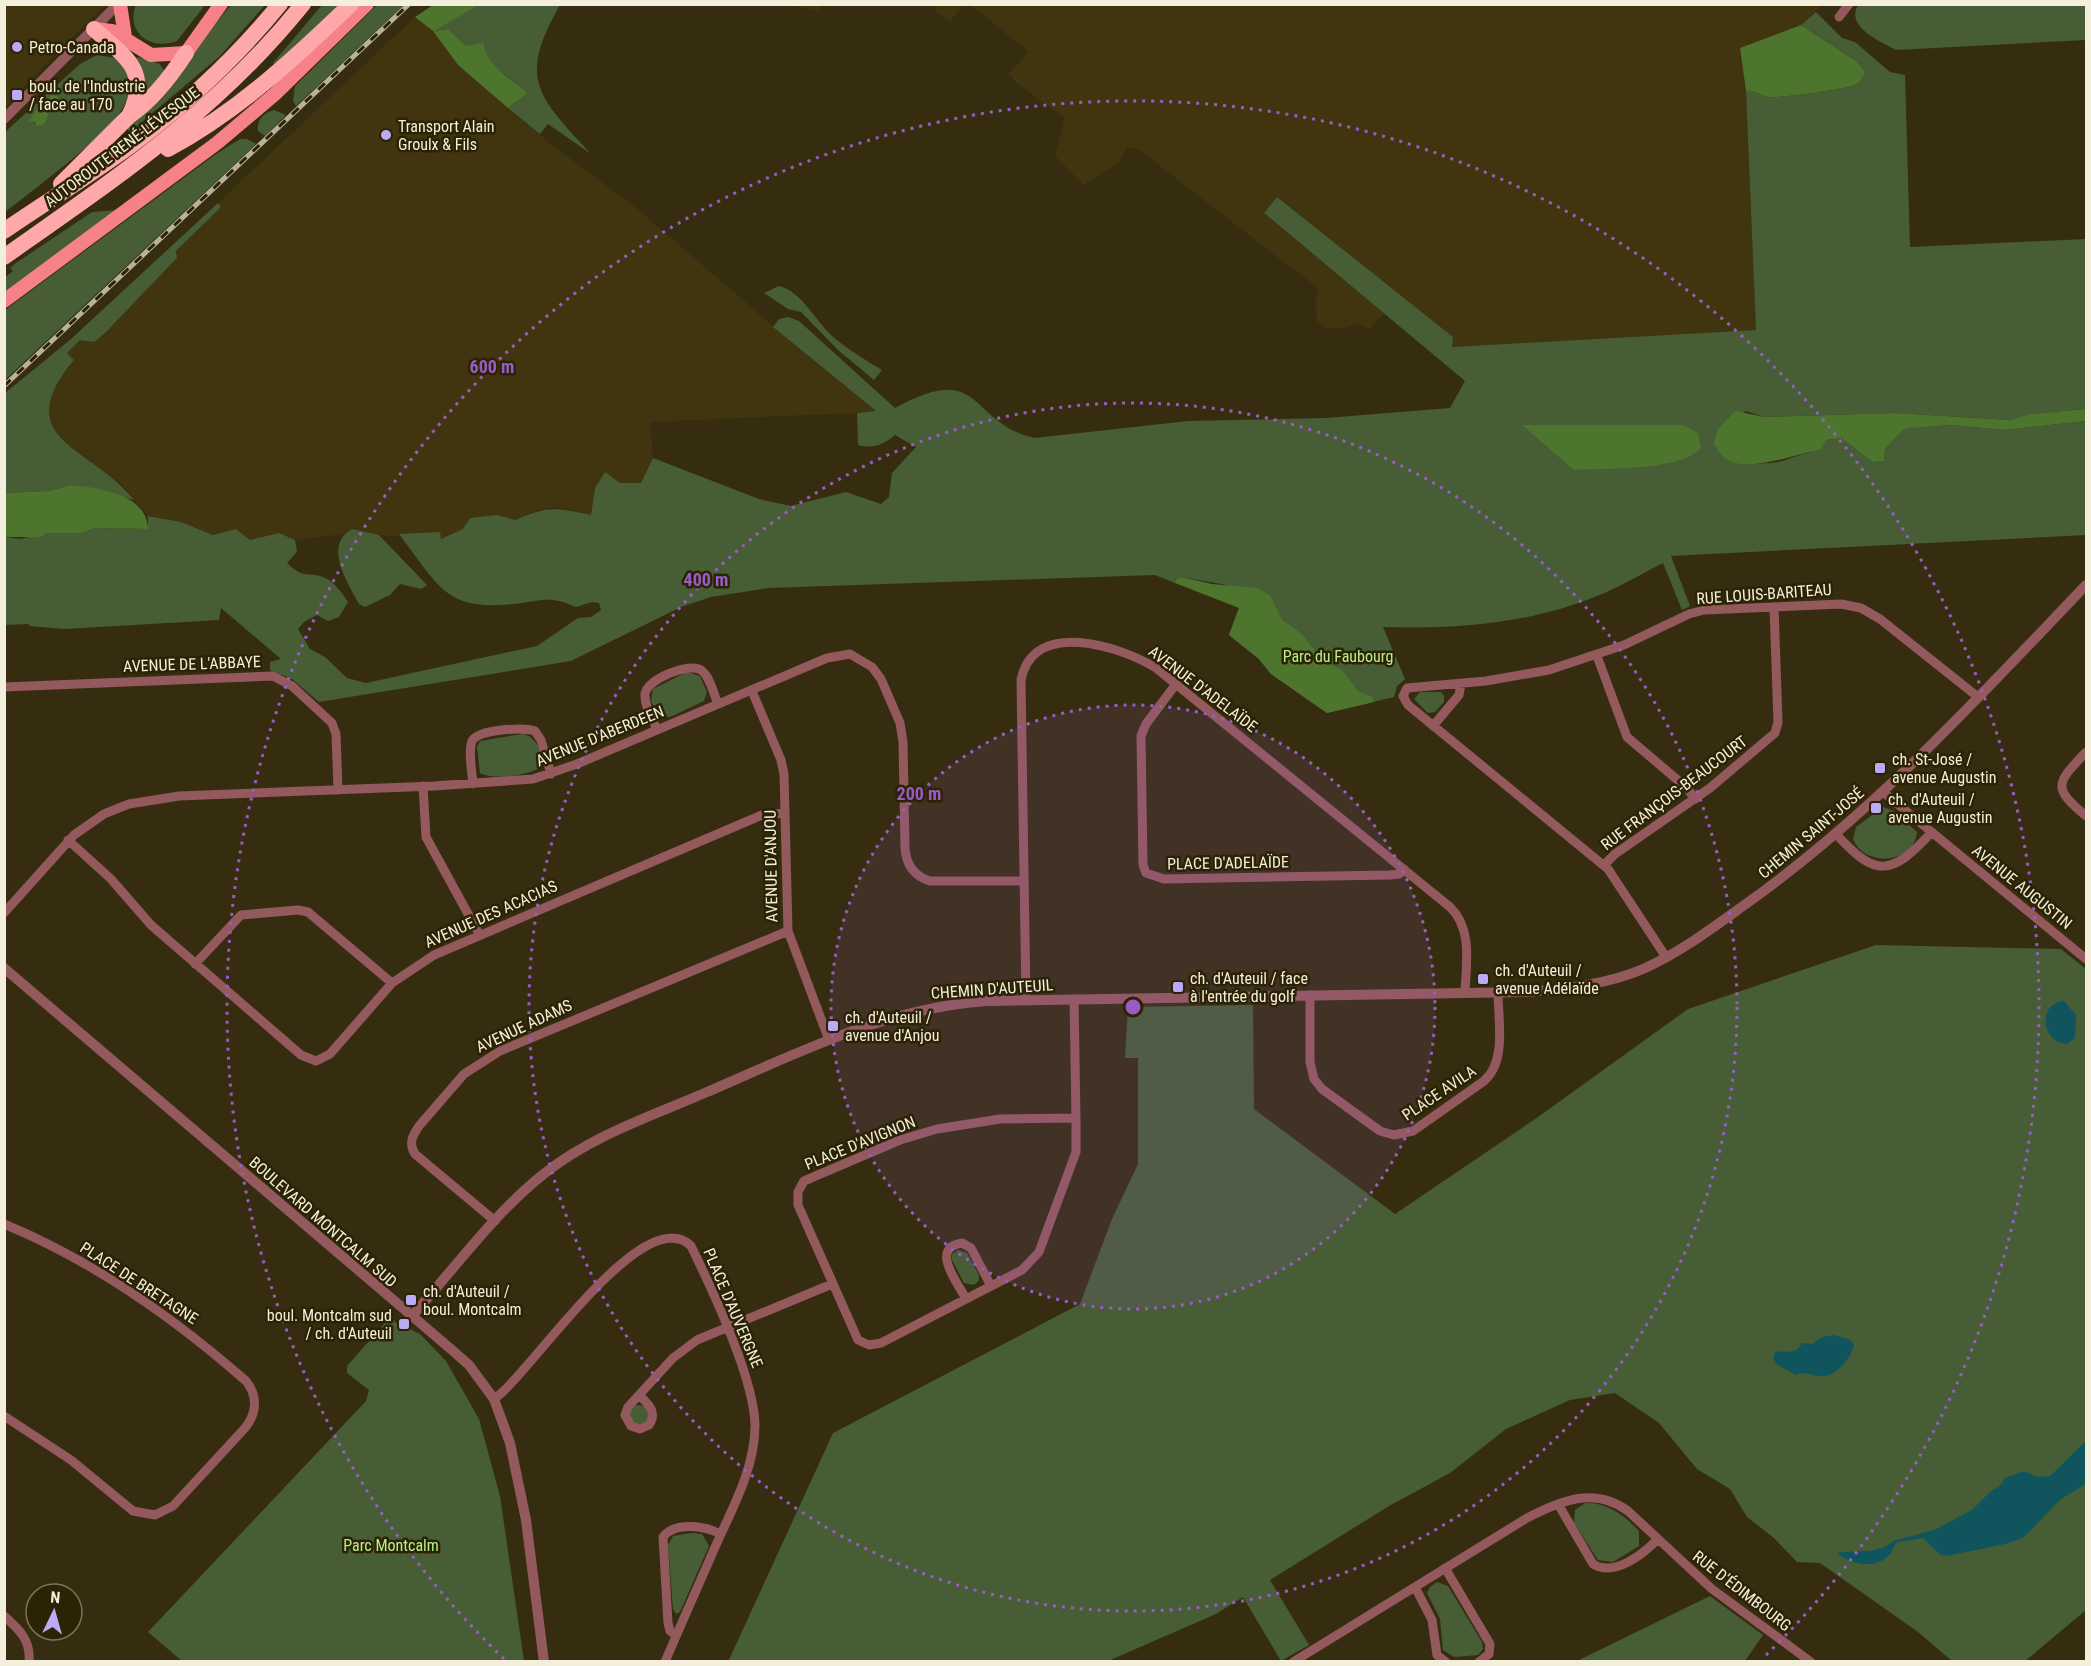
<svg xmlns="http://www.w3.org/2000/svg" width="2091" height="1666" font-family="'Roboto Condensed',sans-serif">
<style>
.built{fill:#413510}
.green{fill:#465d35;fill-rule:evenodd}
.forest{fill:#4e752d}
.water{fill:#10555e}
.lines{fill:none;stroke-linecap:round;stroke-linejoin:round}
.minor{stroke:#93595c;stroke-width:9}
.tertiary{stroke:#93595c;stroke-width:10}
.primary{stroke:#f78189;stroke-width:14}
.motorway{stroke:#fea8ab;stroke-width:16}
.rail-casing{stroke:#b8b19c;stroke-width:5}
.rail{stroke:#2c2305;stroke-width:3;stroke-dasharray:9;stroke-linecap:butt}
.ring{fill:none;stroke:#995cc6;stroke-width:3;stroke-dasharray:3 6}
.poi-dot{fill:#bbaaf6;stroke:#2c2305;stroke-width:2}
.labels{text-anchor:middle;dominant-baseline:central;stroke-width:5;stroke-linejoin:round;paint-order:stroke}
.poi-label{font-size:16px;fill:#f4eedd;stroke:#2c2305;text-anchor:start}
.street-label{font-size:16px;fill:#f4eedd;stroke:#2c2305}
.park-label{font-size:16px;fill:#b7ef8d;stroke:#2c2305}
.centre{fill:#995cc6;stroke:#2c2305;stroke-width:3}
.ring-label{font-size:18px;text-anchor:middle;font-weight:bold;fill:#995cc6;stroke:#2c2305;stroke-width:5;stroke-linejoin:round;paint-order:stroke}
</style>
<rect width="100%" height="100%" fill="#362d10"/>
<!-- built -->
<path class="built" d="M5,4L105,5L5,106L4,5Z
M789,5H823L818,11Z
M938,5V4L963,5L950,21L934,11Z
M971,5H1822L1801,25L1740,48L1746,91L1756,330L1452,347V337L1277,197L1264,214L1384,313L1369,329L1357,324L1343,328H1325L1317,321L1315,303L1319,289L1138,149L1127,148L1118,163L1084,185L1055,156L1065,118L1017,83L1008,73L1029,52Z
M415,17L433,31L458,65L508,108L557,149L634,206L810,358L877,412L650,422L653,458L641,483H620L605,472L595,488L591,515L554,507L534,511L516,520L497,515L441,539L379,535L352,529L343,534L295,540L279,533L250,540L236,529L213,535L181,522L148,516L121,484L70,447L57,433L47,415L51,394L74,360L67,353L80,340L106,332L177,258L176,251L220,207L218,203Z"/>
<!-- green -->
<path class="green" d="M136,4H205V5L177,41C151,51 125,33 136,4Z
M1859,4L2086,5V40L1896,50C1881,42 1843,26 1859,4Z
M231,5H265L220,56L130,132L127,128Z
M322,5H343L276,66L273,63Z
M377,5H404L296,106L293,101L295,86Z
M479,5H560C517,80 538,96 591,154L548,124L540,134L508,108L528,93L495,67L485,54L466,46L448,29L433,31Z
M1816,12L1842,38L1855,42L1890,72L1905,75L1910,247L2086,239V409L2029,414L2010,420L1896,413L1765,417L1745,411L1725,458C1742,464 1771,466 1788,459C1800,455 1807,452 1820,450L1825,440L1843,438L1874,462L1884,461L1885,449L1904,429L1950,425L2005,430L2086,421V535L1671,556L1690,606L1682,610L1663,563C1641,574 1620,587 1597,596C1529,624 1456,629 1383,627L1405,679L1397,686L1394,697L1327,713L1271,674L1259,659L1229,635L1239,608L1227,585L1182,577L1176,579L1175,583L1155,575L768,588L711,597L681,607L571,661L319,702L292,679L270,670V662L281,659L221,608L219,620L65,629L29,626V624L5,625V537L20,539L46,533H82L94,528L148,529V516L181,522L213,535L236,529L250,540L279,533L295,540L297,552L287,563C305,580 305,571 323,577C334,581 342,593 348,602L339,617L328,621L317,615L304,622L298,629L310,649L325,657L347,678L366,683L537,646L578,618L591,617L601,610L599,603L592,602L576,607C554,597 546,599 522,603C446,613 441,589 399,534L440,532L441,539L463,529L470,518L497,515L516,520C547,505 559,508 591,515L595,488L605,472L620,483H641L653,458L759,499L791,506L846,492L881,504L889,497L892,473L916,447L895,435C883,445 873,449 858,445L857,413L876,411L773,327L779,319L788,317L799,321L895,408C984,359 967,422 1034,438L1188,421L1326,418L1450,408L1465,381L1264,213L1277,197L1453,337L1452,347L1756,330L1746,91C1756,90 1758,95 1767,97C1775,99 1848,89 1855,85C1861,82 1864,77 1865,71L1856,61L1801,25Z
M97,55L115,58C157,94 98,138 71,160C49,178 27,195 5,212V132L80,64ZM49,96L53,108L39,126L32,121C32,109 41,104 49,96Z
M138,57L160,64L164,71L148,93L135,59Z
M274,110L286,115L265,136L258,131C256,120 264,113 274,110Z
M240,139H247L256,144L5,380V310L216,154Z
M218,203L221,207L176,251L177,258L106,332L94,342L80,340L67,353L74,360C7,441 92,446 134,500L71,485L48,491L5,493V393L71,339Z
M119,210L5,294V277L13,271L10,268L16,263L92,212Z
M779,286C801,291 815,320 832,336C847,349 864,359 882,370L874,380L838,350L801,312L788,309L764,293Z
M352,529L379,535L427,585L421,589L400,584L390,595L365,607L359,604C347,582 323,545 352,529Z
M687,672L700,676L707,692L704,701L670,717L659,716L651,701L653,689Z
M1420,692H1441L1444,696V702L1435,712L1428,713L1414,699Z
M522,734C536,735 546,756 539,768C526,776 493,780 480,773L477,747L480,741Z
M1883,807L1894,811L1917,832C1914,864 1864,868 1853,839L1856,827Z
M1876,945L2061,949L2086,969V1610L2025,1661H1952L1918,1632L1820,1563L1797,1562L1774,1538L1747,1517L1730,1489L1697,1469L1659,1423L1615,1393L1570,1400L1506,1429L1450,1473L1389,1506L1270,1580L1309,1645L1281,1661L1243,1597L1216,1614L1108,1661L728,1662L833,1433L1080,1304L1112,1219L1138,1164V1058H1125L1128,1007L1253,1005L1254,1109L1395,1214L1538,1117L1688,1009Z
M958,1250L967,1253L979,1275V1280L974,1285L964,1283L952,1260V1254Z
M392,1315V1319L401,1327L403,1325L421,1335L446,1361L479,1419L500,1496L524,1661H182L148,1632L366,1401L369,1390L347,1373V1366Z
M629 1415a10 10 0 1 1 20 0a10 10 0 1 1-20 0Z
M1585,1503C1607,1502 1624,1515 1639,1531V1546L1613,1562L1598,1560L1574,1523L1575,1510Z
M691,1533L702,1534L709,1546L680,1612L676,1614L673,1609L668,1545L673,1536Z
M1437,1582L1448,1586L1482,1642L1483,1649L1478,1655L1454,1657L1443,1650L1440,1619L1427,1593L1430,1587Z
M1710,1596L1763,1635L1745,1661H1577Z"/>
<!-- forest -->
<path class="forest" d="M433,5H479L434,31L448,29L466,46L483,43C487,66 511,79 528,93L508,108L458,65L433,31L415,17Z
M1801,25L1856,61L1865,71C1864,77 1861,82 1855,85C1847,89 1775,99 1767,97C1758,95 1756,90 1746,91L1740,48Z
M51,95L58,96L60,102L49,113L45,123L37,127L35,122L29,121L39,104Z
M2086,409V421L2005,430L1950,425L1904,429L1885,449L1884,461L1873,462L1842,438L1826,440L1820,450C1795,453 1751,474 1726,459C1721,456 1717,448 1714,444L1718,429L1735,411L1765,417L1896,413L2010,420L2029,414Z
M1522,425H1683L1698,433L1701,448C1682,471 1604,468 1574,470Z
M71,485C100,488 147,494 148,529L94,528L82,533H46L41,537H5V493L48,491Z
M1182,577L1212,584L1257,588L1270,595L1282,620L1302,634L1322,660L1342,670L1358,691L1372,697L1374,702L1327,713L1271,674L1259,659L1229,635L1239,608L1175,583L1176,579Z"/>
<!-- water -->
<path class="water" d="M2064,1001L2076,1015L2075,1038L2067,1044C2041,1043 2037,1003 2064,1001Z
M1834,1335L1851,1340L1854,1346C1850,1359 1835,1378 1820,1376C1810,1376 1806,1370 1796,1375L1776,1364L1773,1358L1775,1352C1786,1350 1796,1356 1802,1343L1813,1344L1822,1337Z
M2086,1441V1484L2061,1499L2023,1538L2005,1544L1947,1556L1939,1554L1923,1538L1898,1542C1893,1546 1893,1550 1890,1554C1877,1570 1854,1564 1840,1556L1838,1552L1870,1551L1885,1547L1893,1541L1934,1530L1972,1510L1991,1491L2000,1486L2005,1478L2024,1471L2038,1477L2050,1476Z"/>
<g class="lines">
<!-- minor -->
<path class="minor" d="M1839,17L1849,4
M1597,656L1627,737L1687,788L1695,799
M1176,684L1146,724L1141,736L1143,865L1146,873L1164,879L1390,875L1399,874L1404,869
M4,687L273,676L292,686L332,723L336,734L338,790
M752,691L781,760L784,774L788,931L829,1040
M1433,726L1459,695L1461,684
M657,730C653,719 644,706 645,694C647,679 689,662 701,670C710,676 714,695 718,704
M2086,752C2057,783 2051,787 2086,816
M473,784C472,772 468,752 472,741C478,729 524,727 535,731L541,740L551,774
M423,786L426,837L479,934
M1883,792L2086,959
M1836,834C1876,878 1891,876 1931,833
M68,840L111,879L151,925L301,1055L316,1061L330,1054L392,983L434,955L762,815L785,813
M1604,865L1615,854L1710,788L1775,733L1778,722L1774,607
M4,913L74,835L104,814L129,804L179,796L434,786L533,779L577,764L827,658L850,654L872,667L881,679L900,723L903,742L905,848C906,864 914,876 930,881H1024
M1666,957L1608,869L1408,705L1403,696L1407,688L1486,681L1549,670L1624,645L1689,614L1704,610L1841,604L1861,608L1880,619L1978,697
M195,964L241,915L298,910L308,912L392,983
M1310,995V1062L1314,1079L1322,1089L1380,1131L1394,1135L1413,1131L1484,1081C1507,1061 1498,1020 1498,992
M1074,999L1076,1118
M1026,1000L1021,680C1033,618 1120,646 1156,668L1450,907C1473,929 1466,964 1465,993
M1076,1118V1152L1039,1252L1022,1270L881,1343L869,1345L858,1340L798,1205V1192L804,1181L900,1140L937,1129L1000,1119Z
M495,1221L415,1154C408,1143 413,1135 419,1126L464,1074L500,1051L788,931
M4,1224C94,1261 173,1317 246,1381C258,1396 257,1413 245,1428L173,1506L155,1515L133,1511L71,1460L4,1416
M966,1299C958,1283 929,1248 962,1243L971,1248L991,1286
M639,1395L673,1358L697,1340L832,1284
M639,1395C648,1404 658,1412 649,1425L640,1429L631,1426L625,1415L628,1407Z
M494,1399C529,1376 643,1199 691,1246C712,1289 754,1379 755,1425C755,1468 733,1507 716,1545C699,1584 682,1622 665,1662
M1558,1504L1593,1564C1614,1577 1642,1555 1657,1540
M1445,1568L1490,1644L1489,1654L1479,1662
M1415,1587L1432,1620L1437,1655L1446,1662
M4,1616C19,1629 31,1640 29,1662
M676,1635L670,1631L668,1623L663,1537C675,1521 705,1526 721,1534
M1293,1662L1527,1518C1560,1501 1594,1486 1628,1511L1712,1589L1811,1662"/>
<!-- tertiary -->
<path class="tertiary" d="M4,119L118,4
M4,968L452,1350L469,1365L494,1399L510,1443L526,1520L544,1662
M412,1316C455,1268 494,1213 545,1173C593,1135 652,1116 707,1092C798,1053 886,1008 986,1001L1528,992C1566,989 1608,984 1643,969C1679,953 1711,929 1743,906C1872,815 1978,698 2086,585"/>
<!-- primary -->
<path class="primary" d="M120,4L125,37
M94,29L112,31L151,55L186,53L221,4
M4,301L217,143L275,94L367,4"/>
<!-- motorway -->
<path class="motorway" d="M94,29C124,56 151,70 130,114
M168,149C238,111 294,59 351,4
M61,184L129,116C152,101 171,76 186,53
M4,231C46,202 89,176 130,146C185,105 236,58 280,4
M4,257C116,178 216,112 303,4"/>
<!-- rail casing -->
<g class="rail-casing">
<path id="rail" d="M4,386L409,4"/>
</g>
<!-- rail -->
<use href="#rail" class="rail"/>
</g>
<!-- distance rings -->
<circle cx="1133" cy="1007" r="302" fill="#995cc6" fill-opacity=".12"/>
<g class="ring">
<circle cx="1133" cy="1007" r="302"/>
<circle cx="1133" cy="1007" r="604"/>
<path d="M504 1659A906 906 0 1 1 1762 1659"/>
</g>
<!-- markers -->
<g class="poi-dot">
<circle cx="17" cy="47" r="6"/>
<rect x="11" y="89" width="12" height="12" rx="3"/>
<circle cx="386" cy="135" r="6"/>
<rect x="1874" y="762" width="12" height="12" rx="3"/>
<rect x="1870" y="802" width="12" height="12" rx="3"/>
<rect x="1477" y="973" width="12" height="12" rx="3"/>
<rect x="1172" y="981" width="12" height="12" rx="3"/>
<rect x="827" y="1020" width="12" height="12" rx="3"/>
<rect x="405" y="1294" width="12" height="12" rx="3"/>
<rect x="398" y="1318" width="12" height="12" rx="3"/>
</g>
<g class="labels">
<!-- poi labels -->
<g class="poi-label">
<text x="29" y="47">Petro-Canada</text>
<text x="29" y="86">boul. de l'Industrie<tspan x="29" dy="18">/ face au 170</tspan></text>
<text x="398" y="126">Transport Alain<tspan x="398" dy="18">Groulx &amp; Fils</tspan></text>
<text x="1892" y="759">ch. St-José /<tspan x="1892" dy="18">avenue Augustin</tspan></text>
<text x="1888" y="799">ch. d'Auteuil /<tspan x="1888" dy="18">avenue Augustin</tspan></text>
<text x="1495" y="970">ch. d'Auteuil /<tspan x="1495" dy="18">avenue Adélaïde</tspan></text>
<text x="1190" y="978">ch. d'Auteuil / face<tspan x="1190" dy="18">à l'entrée du golf</tspan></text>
<text x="845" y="1017">ch. d'Auteuil /<tspan x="845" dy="18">avenue d'Anjou</tspan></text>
<text x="423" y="1291">ch. d'Auteuil /<tspan x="423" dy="18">boul. Montcalm</tspan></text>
<text x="392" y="1315" text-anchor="end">boul. Montcalm sud<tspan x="392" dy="18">/ ch. d'Auteuil</tspan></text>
</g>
<!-- street labels -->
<g class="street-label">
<text transform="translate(122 147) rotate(-37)">AUTOROUTE RENÉ-LÉVESQUE</text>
<text transform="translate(1764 594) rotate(-4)">RUE LOUIS-BARITEAU</text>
<text transform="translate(192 664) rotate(-2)">AVENUE DE L'ABBAYE</text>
<text transform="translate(1203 689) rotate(37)">AVENUE D'ADELAÏDE</text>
<text transform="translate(600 736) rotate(-22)">AVENUE D'ABERDEEN</text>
<text transform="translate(1674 793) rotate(-37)">RUE FRANÇOIS-BEAUCOURT</text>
<text transform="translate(1811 833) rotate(-40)">CHEMIN SAINT-JOSÉ</text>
<text transform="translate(1228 863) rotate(-1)">PLACE D'ADELAÏDE</text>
<text transform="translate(771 866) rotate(-91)">AVENUE D'ANJOU</text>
<text transform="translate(2022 887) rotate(39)">AVENUE AUGUSTIN</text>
<text transform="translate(491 914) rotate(-24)">AVENUE DES ACACIAS</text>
<text transform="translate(992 989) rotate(-4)">CHEMIN D'AUTEUIL</text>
<text transform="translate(524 1026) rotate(-25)">AVENUE ADAMS</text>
<text transform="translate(1439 1093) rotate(-34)">PLACE AVILA</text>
<text transform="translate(860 1143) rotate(-22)">PLACE D'AVIGNON</text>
<text transform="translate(323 1222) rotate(41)">BOULEVARD MONTCALM SUD</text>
<text transform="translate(139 1283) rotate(33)">PLACE DE BRETAGNE</text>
<text transform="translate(733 1308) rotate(67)">PLACE D'AUVERGNE</text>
<text transform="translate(1742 1591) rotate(38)">RUE D'ÉDIMBOURG</text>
</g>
<!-- park labels -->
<g class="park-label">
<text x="1338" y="656">Parc du Faubourg</text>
<text x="391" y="1545">Parc Montcalm</text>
</g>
</g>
<circle cx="1133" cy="1007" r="9" class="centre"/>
<g class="ring-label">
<text x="492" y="373">600 m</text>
<text x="706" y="586">400 m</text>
<text x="919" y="800">200 m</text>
</g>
<!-- border -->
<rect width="2091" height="1666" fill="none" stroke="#f4eedd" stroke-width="12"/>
<!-- north arrow -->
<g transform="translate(54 1612) rotate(5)"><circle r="28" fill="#2c2305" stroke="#7c745b" stroke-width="1.5"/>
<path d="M0-4.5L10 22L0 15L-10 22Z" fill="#bbaaf6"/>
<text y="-9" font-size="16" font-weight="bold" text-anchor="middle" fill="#f4eedd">N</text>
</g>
</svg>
